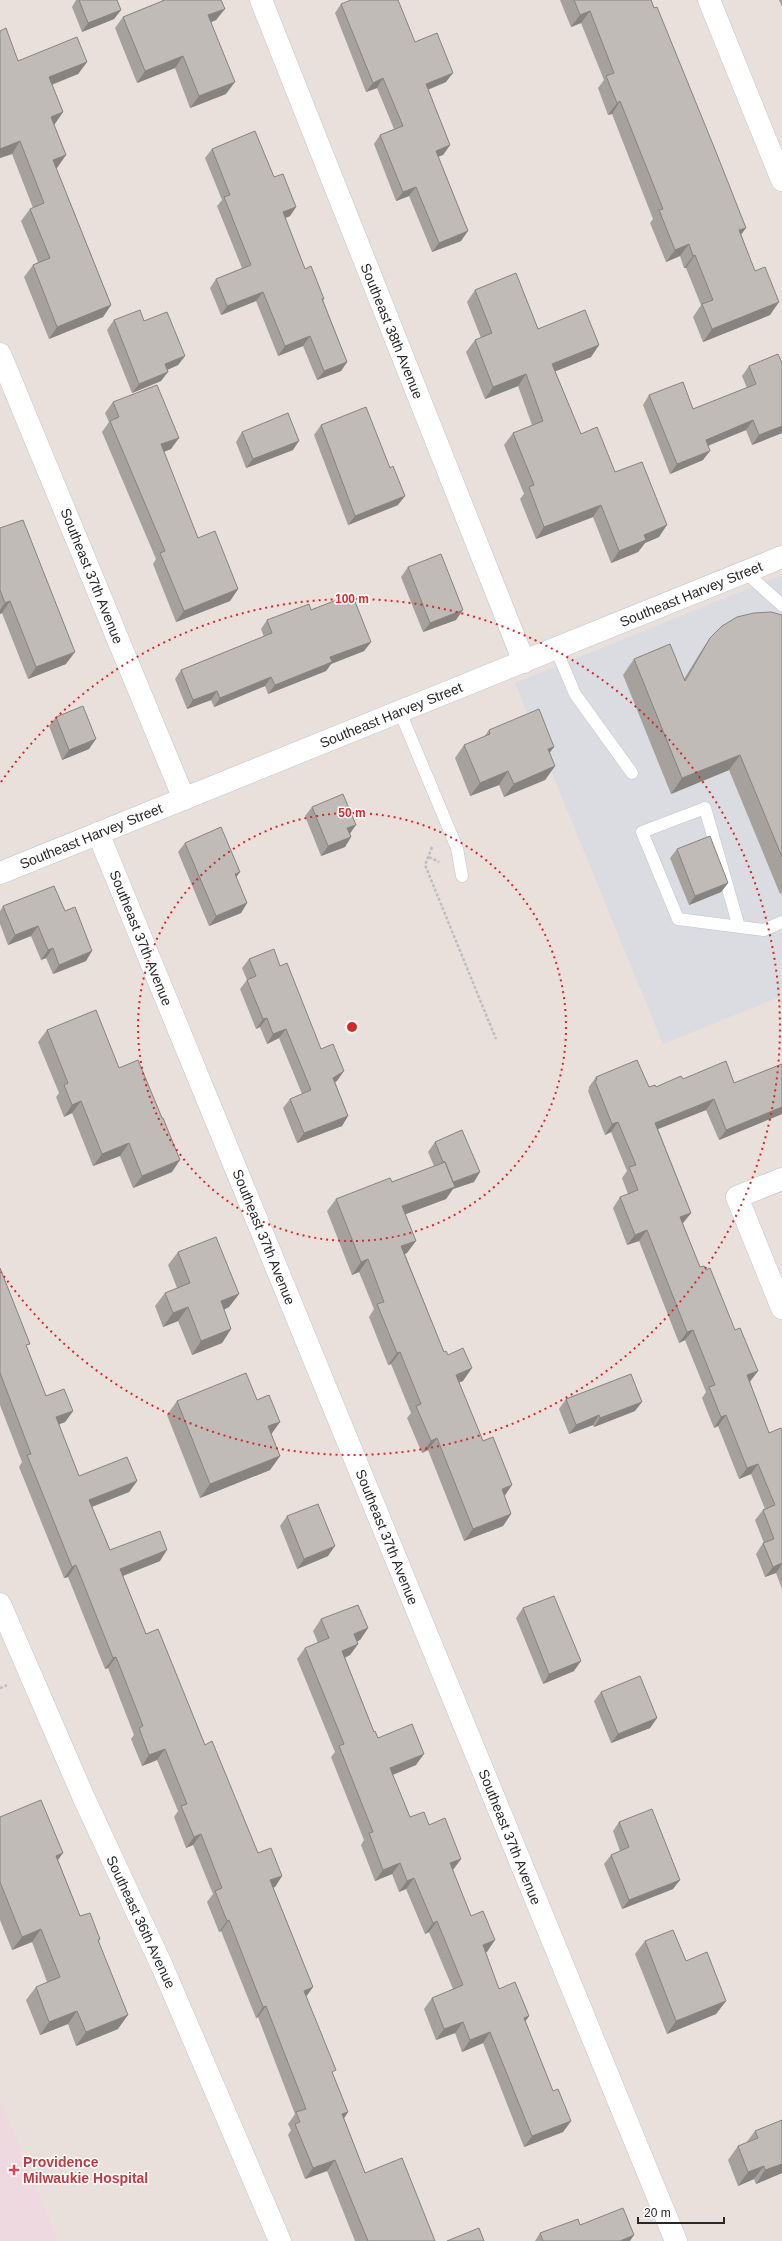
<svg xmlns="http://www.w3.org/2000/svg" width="782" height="2241" font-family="Helvetica,sans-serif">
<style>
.industrial{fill:#dbdbe2}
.medical{fill:#efd9e0}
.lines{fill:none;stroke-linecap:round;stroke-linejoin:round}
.lane-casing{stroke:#bfc6cd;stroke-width:13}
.street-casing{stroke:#bfc6cd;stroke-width:23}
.secondary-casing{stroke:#bfc6cd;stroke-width:23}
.path{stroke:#bebebe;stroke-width:2.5;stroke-dasharray:3 2;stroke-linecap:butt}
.lane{stroke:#fff;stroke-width:12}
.street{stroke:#fff;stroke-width:22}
.secondary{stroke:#fff;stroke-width:22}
.wall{fill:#a6a19d}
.shaded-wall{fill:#878380}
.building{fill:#c1bbb7;stroke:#878380}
.ring{fill:none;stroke:#d62828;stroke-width:2;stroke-dasharray:2 4}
.health-dot{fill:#e0444e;stroke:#fff;stroke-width:1.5}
.labels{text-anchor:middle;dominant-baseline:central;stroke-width:3;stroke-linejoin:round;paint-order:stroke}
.street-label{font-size:14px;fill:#282828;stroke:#fff}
.health-label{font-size:14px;font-weight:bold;fill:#be3a42;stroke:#fff;text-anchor:start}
.centre{fill:#d62828;stroke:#fff;stroke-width:2}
.ring-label{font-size:12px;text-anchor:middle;font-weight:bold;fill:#d62828;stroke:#fff;stroke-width:3;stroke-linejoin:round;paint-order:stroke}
</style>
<rect width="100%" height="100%" fill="#e9dfdb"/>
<!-- industrial -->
<path class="industrial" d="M782,575V996L663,1044L515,683Z"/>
<!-- medical -->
<path class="medical" d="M0,2099L58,2241H0Z"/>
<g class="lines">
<!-- lane casing -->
<g class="lane-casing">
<path id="lane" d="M745,572L782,605
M556,649L575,694L632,773
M400,712L457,848L462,876
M739,927L705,808L642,832L678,919L764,930L782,922"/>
</g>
<!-- street casing -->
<g class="street-casing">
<path id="street" d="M261,0L524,662
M709,0L782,180
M0,354L184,799
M98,833L676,2241
M782,1179L737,1197L782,1308
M0,1604L83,1796L162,1966L280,2241"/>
</g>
<!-- secondary casing -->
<g class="secondary-casing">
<path id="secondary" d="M0,873L782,557"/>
</g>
<!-- path -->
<path class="path" d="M432,847L425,865L496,1039
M429,857L439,862
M0,1688L7,1685"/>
<!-- lane -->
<use href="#lane" class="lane"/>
<!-- street -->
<use href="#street" class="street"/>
<!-- secondary -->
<use href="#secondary" class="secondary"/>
</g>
<!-- wall -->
<path class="wall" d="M76,0H79L121,10L114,19L82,32L72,7Z
M162,0H221L216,20L211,22L226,94L190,108L175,68L137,83L115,28L123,17L162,1Z
M560,0H651L746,228L741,234L770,315L703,342L693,317L701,305L686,268H684L680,256L666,262L650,223L653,219L612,114L608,115L598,88L604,80L581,23L571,27Z
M779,0H782V7Z
M341,4L415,42L446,82L428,90L450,145L443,155L438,157L461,241L432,252L409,196L396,201L374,144L380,135L394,129L377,88L366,92L335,13Z
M0,31L18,61L87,62L78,74L52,85L63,112L54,125L66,155L56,168L111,305L103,317L49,339L24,277L33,265L38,262L21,221L30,209L33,208L12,154L0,158Z
M212,149L274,177L296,207L290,216L285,218L305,269L324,299L323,300L347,362L341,371L317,380L303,346L278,356L256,301L221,315L210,288L216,279L242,268L217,206L222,200L205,158Z
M475,290L538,329L599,345L591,357L555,371L581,434L615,472L659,537L645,543L638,552L611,563L593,517L536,539L520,499L524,494L504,445L513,433L532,425L518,386L485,399L466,352L475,340L481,338L467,302Z
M114,320L144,321L185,356L178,365L167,370L161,381L132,393L107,330Z
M749,366L782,433L752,445L746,430L708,446L703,460L670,474L643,405L649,395L693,409L747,388L742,376Z
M113,402L171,449L163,452L198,538L238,589L230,601L176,622L153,564L156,559L102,432L109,422L105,413Z
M321,425L390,468L398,505L348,525L314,435Z
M242,432L293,450L246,468L236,442Z
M0,528L66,664L28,679L2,613L0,614Z
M408,567L456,620L423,632L401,577Z
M311,610L371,642L364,651L331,664L326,671L268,694L265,686L214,707L211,700L187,709L175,679L181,670L264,637L261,629L267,620Z
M782,615V893L780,894L729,770L671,794L623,675L634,659L684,679L700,653L710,638Z
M56,717L89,749L62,760L49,726Z
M489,730L554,747L549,753L555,766L545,780L504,797L499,785L470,796L455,758L464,745L484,737Z
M312,807L350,833L351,837L345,847L321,856L305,816Z
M185,843L236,877L247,903L241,913L209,926L178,852Z
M677,849L728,883L721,892L689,905L670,858Z
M3,906L65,911L86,961L53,974L46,958L41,960L31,936L8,945L0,924V911Z
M249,959L280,966L321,1049L337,1081L335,1082L348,1116L342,1126L297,1143L283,1108L290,1099L302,1094L279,1038L267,1044L260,1027L256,1029L240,989L247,980L242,968Z
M47,1030L119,1068L172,1172L133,1188L120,1156L93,1166L72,1113L64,1117L56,1097L59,1093L38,1042Z
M782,1064V1114L719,1140L706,1110L658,1129L691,1213L683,1223L682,1224L700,1267L758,1371L750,1382L769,1433L782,1430V1589L776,1573L765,1577L756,1554L763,1543H764L755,1520L763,1510L765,1509L751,1474L739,1479L718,1426L714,1428L702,1398L706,1392L685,1340L679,1343L639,1241L627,1245L613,1208L620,1197L628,1194L622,1178L627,1171L611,1132L605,1135L588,1091L589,1089V1087L596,1077L649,1087H656L683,1079L734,1083Z
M435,1142L474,1182L453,1189L446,1199L405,1214L407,1253L405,1254L444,1352L448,1355L463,1381L459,1382L511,1514L503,1526L464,1541L428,1450L422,1453L407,1418L411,1413L391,1364L388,1365L369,1317L374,1309L359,1272L352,1275L327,1211L336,1199L392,1182L434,1166L428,1152Z
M178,1252L239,1294L229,1307L224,1310L231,1329L222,1343L192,1355L178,1321L163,1327L155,1306L165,1293L177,1288L168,1265Z
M0,1268L27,1348L46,1396L73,1411L65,1422L58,1424L79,1476L137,1481L129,1492L92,1507L110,1550L160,1561L123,1576L146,1634L205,1745L258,1853L282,1876L275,1887H273L313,1987L306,1997L333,2074L348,2112L344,2118L365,2173L435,2241H355L327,2171L305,2179L288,2135L291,2130L288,2124L295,2114L258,2017L256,2018L221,1931L219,1932L207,1902L213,1894L193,1845L186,1848L174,1817L178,1811L157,1760L142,1766L131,1739L134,1735L108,1668L105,1669L68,1577L64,1578L19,1467L22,1462L0,1405Z
M566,1399L635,1411L594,1427L593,1425L569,1434L559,1409Z
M177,1401L271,1435L280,1456L270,1470L200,1498L167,1415Z
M287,1516L328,1556L297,1569L280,1526Z
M523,1608L574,1671L543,1684L516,1618Z
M321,1619L368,1628L360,1640L357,1641L358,1644L350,1655L345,1658L374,1732L378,1738L416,1765L393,1775L410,1817L429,1825L461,1859L452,1870L471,1916L487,1952H485L499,1989L529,2016L525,2021L553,2091L571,2121L563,2132L524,2147L483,2043L462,2052L455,2033L436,2040L424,2009L432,1998L453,1989L429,1932L425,1934L406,1889L399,1892L392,1874L375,1881L361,1845L364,1840L331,1757L335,1752L297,1659L305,1648L318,1643L313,1631Z
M601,1692L657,1718L650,1728L611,1743L594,1701Z
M0,1817L58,1860L80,1916L100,1939L99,1941L118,2029L76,2046L68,2024L40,2035L26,2000L36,1987L47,1982L32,1942L12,1950L0,1920Z
M619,1822L673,1889L622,1909L604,1864L611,1855L620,1851L613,1831Z
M645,1941L686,1961L726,2001L716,2014L667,2034L635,1954Z
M782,2120V2173L756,2184L754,2179L738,2186L728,2160L738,2146L746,2143L755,2131Z
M580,2225L630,2241H535L540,2233Z"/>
<!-- shaded-wall -->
<path class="shaded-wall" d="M225,9L216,20L200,27L208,15Z
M121,10L114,19L82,32L88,23Z
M590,11L581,23L571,27L580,15Z
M183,56L175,68L137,83L145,71Z
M87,62L78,74L40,89L49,77Z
M453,73L446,82L419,93L426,84Z
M383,78L377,88L366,92L373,83Z
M235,82L226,94L190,108L199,96Z
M620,101L612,114L608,115L617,103Z
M63,112L54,125L42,130L51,117Z
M20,141L12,154L0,158V149Z
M450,145L443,155L429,160L436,151Z
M66,155L57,168L45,173L53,160Z
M416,187L409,196L396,201L403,192Z
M296,207L290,216L276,222L283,212Z
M746,228L737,240L739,230Z
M468,231L461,241L432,252L439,243Z
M689,244L680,256L666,262L675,250Z
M695,255L686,268H684L693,256Z
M263,292L256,301L221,315L227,306Z
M779,302L770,315L703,342L712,329Z
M111,305L103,317L49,339L57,327Z
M310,336L303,346L278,356L285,346Z
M599,345L591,357L544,376L552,364Z
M185,356L178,365L158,374L165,364Z
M347,362L341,371L317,380L324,371Z
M168,372L161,381L132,393L139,384Z
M526,374L518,386L485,399L493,387Z
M753,420L746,430L699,449L706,440Z
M782,426V433L752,445L759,435Z
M179,438L171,449L153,456L161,444Z
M299,441L293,450L246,468L253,459Z
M710,451L703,460L670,474L677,464Z
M405,496L398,505L348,525L355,516Z
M601,505L593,517L536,539L544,527Z
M667,525L659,537L645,543L638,552L611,563L619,551L644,535Z
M238,589L230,601L176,622L184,611Z
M10,601L2,613L0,614V610L5,603Z
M463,610L456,620L423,632L430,623Z
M371,642L364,651L331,664L326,671L268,694L275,685L330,657Z
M75,652L66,664L28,679L36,667Z
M271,677L265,686L214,707L220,698Z
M217,691L211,700L187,709L193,700Z
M96,739L89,749L62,760L69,750Z
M554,747L544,760L548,749Z
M740,755L729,770L671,794L682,778Z
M555,766L545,780L504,797L514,784Z
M508,771L499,785L470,796L480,783Z
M356,825L349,835L347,828Z
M351,837L345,847L321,856L328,846Z
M240,872L233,882L235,874Z
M728,883L721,892L689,905L695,896Z
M247,903L241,913L209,926L216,916Z
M38,926L31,936L8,945L15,935Z
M53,948L46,958L41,960L48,950Z
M92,951L86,961L53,974L59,965Z
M267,1018L260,1027L256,1029L263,1019Z
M286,1029L279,1038L267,1044L273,1034Z
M344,1071L337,1081L326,1088L333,1078Z
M714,1099L706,1110L648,1133L655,1123Z
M81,1101L72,1113L64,1117L72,1105Z
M782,1107V1114L719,1140L726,1130Z
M348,1116L342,1126L297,1143L304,1133Z
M618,1122L611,1132L605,1135L612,1124Z
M129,1143L120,1156L93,1166L102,1154Z
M180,1160L172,1172L133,1188L142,1176Z
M480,1172L474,1182L453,1189L446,1199L393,1219L402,1206L452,1183Z
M691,1213L683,1223L672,1228L680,1217Z
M647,1230L639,1241L627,1245L635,1235Z
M416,1241L407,1253L393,1259L401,1246Z
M368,1259L359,1272L352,1275L361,1262Z
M239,1294L229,1307L211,1315L221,1301Z
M188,1307L178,1321L163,1327L173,1313Z
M231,1329L222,1343L192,1355L201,1341Z
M693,1330L685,1340L679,1343L687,1332Z
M400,1352L391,1364L388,1365L397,1353Z
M472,1368L463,1381L447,1387L456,1375Z
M758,1371L750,1381L740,1386L747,1375Z
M642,1402L635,1411L594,1427L600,1418Z
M73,1411L65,1422L48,1429L56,1417Z
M599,1415L593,1425L569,1434L576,1425Z
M726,1415L718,1426L714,1428L721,1417Z
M280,1422L270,1436L268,1426Z
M437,1438L428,1450L422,1453L431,1441Z
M280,1456L270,1470L200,1498L210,1484Z
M758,1464L751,1474L739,1479L747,1468Z
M137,1481L129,1492L81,1511L89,1500Z
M512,1485L504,1497L502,1489Z
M511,1514L503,1526L464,1541L473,1529Z
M335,1546L328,1556L297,1569L304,1559Z
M167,1550L160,1561L112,1580L120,1569Z
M782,1563V1564L776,1573L765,1577L773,1567Z
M76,1565L68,1577L64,1578L72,1567Z
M368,1628L360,1640L347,1645L354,1634Z
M358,1644L350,1655L334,1662L342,1651Z
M116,1657L108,1668L105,1669L113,1658Z
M581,1661L574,1671L543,1684L549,1674Z
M657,1718L650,1728L611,1743L618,1734Z
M165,1749L157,1760L142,1766L149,1755Z
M424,1754L416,1765L382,1779L390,1768Z
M201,1834L193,1845L186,1848L194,1837Z
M63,1853L53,1867L56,1856Z
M461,1859L453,1870L442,1875L450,1863Z
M400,1863L392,1874L375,1881L383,1870Z
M282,1876L275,1887L263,1892L270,1880Z
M414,1878L406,1889L399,1892L407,1881Z
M680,1880L673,1889L622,1909L629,1900Z
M229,1920L221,1931L219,1932L227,1921Z
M437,1921L429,1932L425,1934L433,1923Z
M41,1929L32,1942L12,1950L22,1937Z
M495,1940L487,1952L475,1956L483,1945Z
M313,1987L305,1998L304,1991Z
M726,2001L716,2014L667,2034L676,2021Z
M266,2006L258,2017L256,2018L263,2007Z
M77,2011L68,2024L40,2035L49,2022Z
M128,2015L118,2029L76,2046L86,2032Z
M529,2016L521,2028L524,2018Z
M463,2022L455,2033L436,2040L444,2029Z
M490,2032L483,2043L462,2052L470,2040Z
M348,2112L341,2123L342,2114Z
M571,2121L563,2132L524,2147L532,2136Z
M335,2160L327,2171L305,2179L313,2168Z
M782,2164V2173L756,2184L765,2170Z
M764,2166L754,2179L738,2186L748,2172Z
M634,2235L630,2241H620Z"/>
<!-- building -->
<path class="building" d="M79,0H117L121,10L88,23Z
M165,0H221L225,9L208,15L235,82L199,96L183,56L145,71L123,17Z
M351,0H398L415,42L437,33L453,73L426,84L450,145L436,151L468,231L439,243L416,187L403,192L380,135L403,126L383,78L373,83L341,4Z
M574,0H651L654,8L657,7L716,152L746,228L739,230L755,271L765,267L779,302L712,329L702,304L713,300L695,255L693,256L689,244L675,250L659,210L663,209L620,101L617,103L606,76L614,73L590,11L580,15Z
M6,28L18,61L77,37L87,62L49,77L63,112L51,117L66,155L53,160L111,305L57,327L33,265L50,258L30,209L44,203L20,141L0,149V31Z
M255,131L274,177L283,174L296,207L283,212L305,269L311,266L324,299H322L347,362L324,371L310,336L285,346L263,292L227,306L216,279L251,265L224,197L230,195L212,149Z
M516,273L538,329L585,310L599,345L552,364L581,434L597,427L615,472L642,462L667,525L644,535L646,540L619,551L601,505L544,527L529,487L534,485L513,433L543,421L526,374L493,387L475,340L492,333L475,290Z
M140,310L144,321L167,312L185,356L165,364L168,372L139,384L114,320Z
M778,354L782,363V426L759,435L753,420L706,440L710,451L677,464L649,395L683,382L693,409L756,384L749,366Z
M157,385L179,438L161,444L198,538L215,531L238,589L184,611L160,553L165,551L110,421L119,417L113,402Z
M366,407L390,468L393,466L405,496L355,516L321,425Z
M288,413L299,441L253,459L242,432Z
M23,520L75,652L36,667L10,601L5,603L0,590V528Z
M441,554L463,610L430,623L408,567Z
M352,594L371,642L330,657L332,662L275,685L271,677L220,698L217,691L193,700L181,670L272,633L267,620L309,604L311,610Z
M771,612L782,615V857L740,755L682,778L634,659L670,644L685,681L710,638L722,626L737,617L754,613Z
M83,706L96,739L69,750L56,717Z
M539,709L554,747L548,749L555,766L514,784L508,771L480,783L464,745L490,734L489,730Z
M343,794L356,825L347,828L351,837L328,846L312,807Z
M221,827L240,872L235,874L247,903L216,916L185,843Z
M710,836L728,883L695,896L677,849Z
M54,886L65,911L75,907L92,951L59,965L53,948L48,950L38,926L15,935L3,906Z
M274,949L280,966L287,963L321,1049L333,1044L344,1071L333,1078L348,1116L304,1133L290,1099L311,1090L286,1029L273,1034L267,1018L263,1019L247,980L256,976L249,959Z
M96,1010L119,1068L138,1060L162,1118H163L180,1160L142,1176L129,1143L102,1154L81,1101L72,1105L64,1085L68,1083L47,1030Z
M637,1060L649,1087L655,1085L656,1087L681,1076L683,1079L726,1061L734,1083L782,1064V1107L726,1130L714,1099L655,1123L691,1213L680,1217L700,1267L704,1266L706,1270L710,1268L735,1330L740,1328L758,1371L747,1375L769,1433L781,1428L782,1430V1563L773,1567L763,1543L774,1539L763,1510L775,1505L758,1464L747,1468L726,1415L721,1417L709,1387L715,1385L693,1330L687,1332L647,1230L635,1235L620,1197L638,1190L629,1167L636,1165L618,1122L612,1124L595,1081L597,1080L596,1077Z
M462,1130L480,1172L453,1182L445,1162H443L435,1142Z
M445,1162L455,1187L402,1206L416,1241L401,1246L444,1352L446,1351L448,1355L463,1348L472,1368L456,1375L483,1441L493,1437L512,1485L502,1489L511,1514L473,1529L437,1438L431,1441L416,1406L421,1404L400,1352L397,1353L377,1304L384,1302L368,1259L361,1262L336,1199L390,1178L392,1182Z
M216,1237L239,1294L221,1301L231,1329L201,1341L188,1307L173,1313L165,1293L190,1283L178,1252Z
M0,1268L30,1344L26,1345L46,1396L64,1389L73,1411L56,1417L79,1476L127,1457L137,1481L89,1500L110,1550L160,1531L167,1550L120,1569L146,1634L158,1629L205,1745L212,1741L258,1853L271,1848L282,1876L270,1880L313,1987L304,1991L336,2070L332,2072L348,2112L342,2114L365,2173L402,2158L435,2241H368L335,2160L313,2168L295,2124L300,2122L296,2112L306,2109L266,2006L263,2007L229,1920L227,1921L215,1891L222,1888L201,1834L194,1837L181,1806L187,1804L165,1749L149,1755L139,1728L143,1726L116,1657L113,1658L76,1565L72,1567L27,1455L31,1454L0,1373Z
M246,1373L257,1400L269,1395L280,1422L268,1426L280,1456L210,1484L177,1401Z
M631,1374L642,1402L600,1418L599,1415L576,1425L566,1399Z
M318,1504L335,1546L304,1559L287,1516Z
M554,1596L581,1661L549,1674L523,1608Z
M358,1605L368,1628L354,1634L358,1644L342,1651L374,1732L375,1731L378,1738L412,1724L424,1754L390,1768L410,1817L424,1812L429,1825L445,1818L461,1859L450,1863L471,1916L483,1911L495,1940L483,1945L499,1989L515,1982L529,2016L524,2018L553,2091L558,2089L571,2121L532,2136L490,2032L470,2040L463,2022L444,2029L432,1998L463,1985L437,1921L433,1923L414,1878L407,1881L400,1863L383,1870L369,1833L373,1832L339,1746L344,1744L305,1648L329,1638L321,1619Z
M640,1676L657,1718L618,1734L601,1692Z
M41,1800L63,1853L56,1856L80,1916L90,1913L100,1939L98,1940L128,2015L86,2032L77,2011L49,2022L36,1987L60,1977L41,1929L22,1937L0,1882V1817Z
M652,1809L680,1880L629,1900L611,1855L629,1847L619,1822Z
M673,1930L686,1961L707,1952L726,2001L676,2021L645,1941Z
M782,2120V2164L765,2170L764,2166L748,2172L738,2146L758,2138L755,2131Z
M623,2208L634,2235L620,2241H543L540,2233L578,2219L580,2225Z
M479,2228L484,2241H447Z"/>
<!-- distance rings -->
<g class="ring">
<circle cx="352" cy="1027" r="214"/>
<path d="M1 782A428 428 0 1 1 1 1272"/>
</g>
<!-- markers -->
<path class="health-dot" d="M12 2164h4v4h4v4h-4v4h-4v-4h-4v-4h4z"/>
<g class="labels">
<!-- street labels -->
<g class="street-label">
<text transform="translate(392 331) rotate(68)">Southeast 38th Avenue</text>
<text transform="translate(92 576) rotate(68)">Southeast 37th Avenue</text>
<text transform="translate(691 594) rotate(-22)">Southeast Harvey Street</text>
<text transform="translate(391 715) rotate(-22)">Southeast Harvey Street</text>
<text transform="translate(91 836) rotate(-22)">Southeast Harvey Street</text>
<text transform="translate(141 938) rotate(68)">Southeast 37th Avenue</text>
<text transform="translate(264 1237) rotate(68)">Southeast 37th Avenue</text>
<text transform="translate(387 1537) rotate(68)">Southeast 37th Avenue</text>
<text transform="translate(510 1837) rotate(68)">Southeast 37th Avenue</text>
<text transform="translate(141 1922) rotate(65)">Southeast 36th Avenue</text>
</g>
<!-- health labels -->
<g class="health-label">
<text x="23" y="2162">Providence<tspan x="23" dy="16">Milwaukie Hospital</tspan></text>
</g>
</g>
<circle cx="352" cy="1027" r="6" class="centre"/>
<g class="ring-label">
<text x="352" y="603">100 m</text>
<text x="352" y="817">50 m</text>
</g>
<!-- scale -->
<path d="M638 2217v6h86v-6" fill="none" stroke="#282828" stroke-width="2"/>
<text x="644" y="2217" font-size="12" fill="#282828" stroke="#ffffff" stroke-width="3" paint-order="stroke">20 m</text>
</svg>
